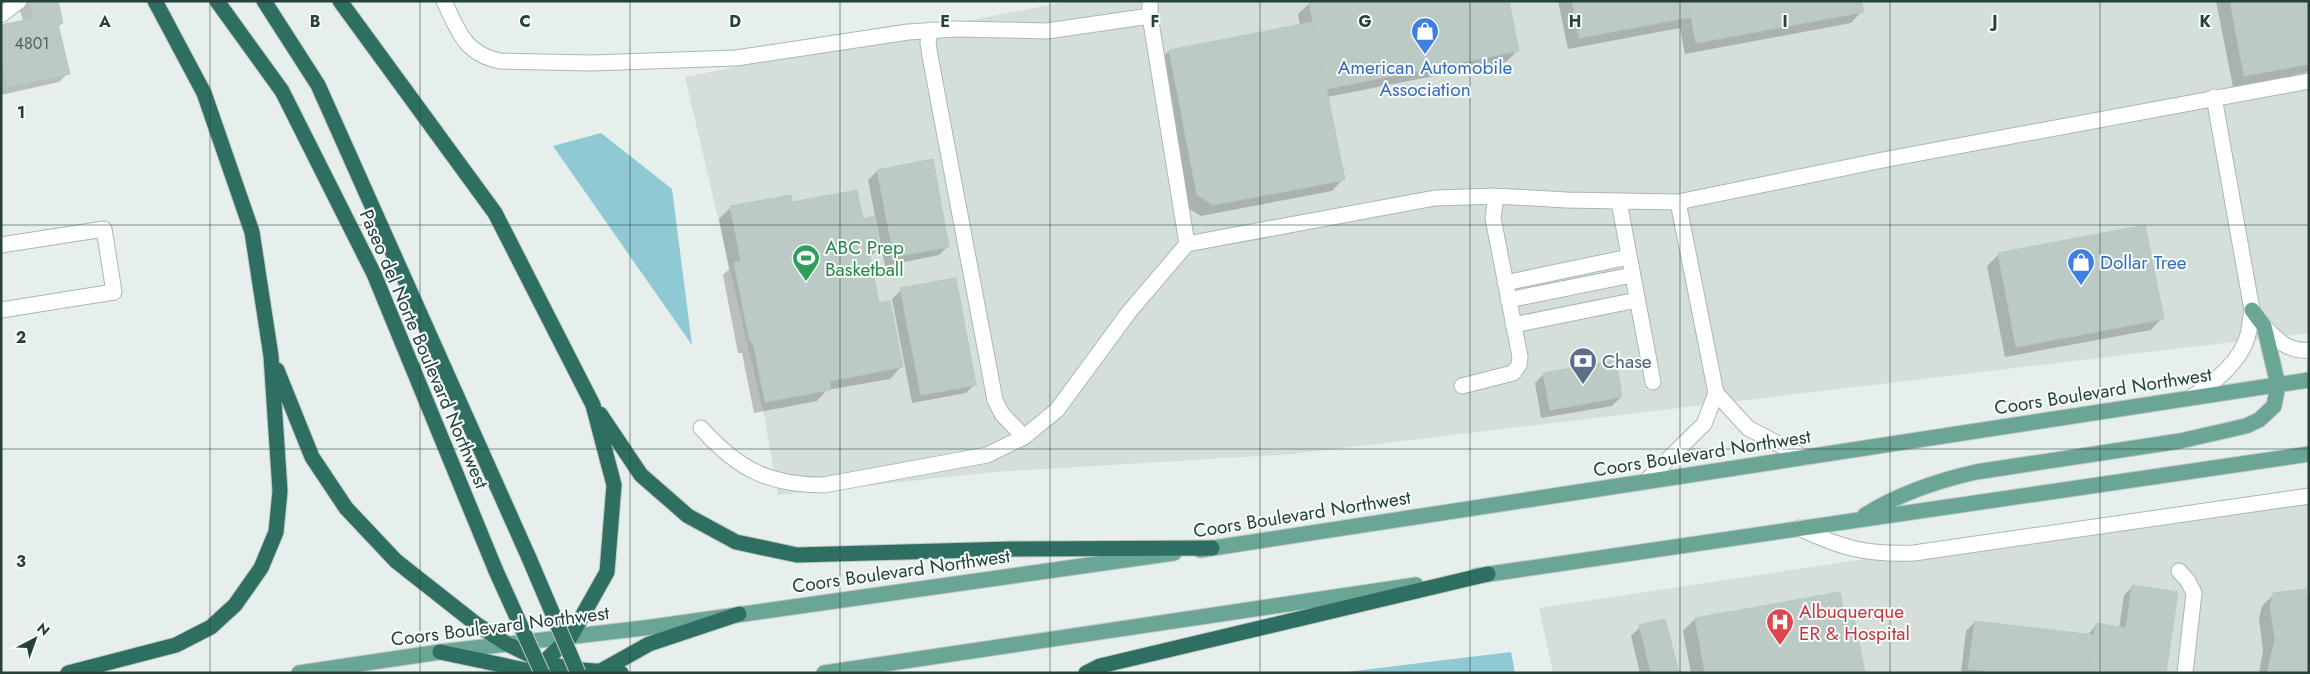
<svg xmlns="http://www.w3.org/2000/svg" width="2310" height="674" font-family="Jost,sans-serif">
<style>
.built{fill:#d4dfda}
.water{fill:#8ec9d4}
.shadow{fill:#0003}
.building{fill:#bbcac4;stroke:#b8c9c2}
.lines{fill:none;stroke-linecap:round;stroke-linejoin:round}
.minor-casing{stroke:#a8b8b2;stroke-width:17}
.major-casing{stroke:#c2cac8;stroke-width:17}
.highway-casing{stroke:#c2cac8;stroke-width:17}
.minor{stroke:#fff;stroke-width:15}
.major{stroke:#6aa596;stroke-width:15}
.highway{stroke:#2f6f62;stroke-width:15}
.highway-bridge-casing{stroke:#c2cac8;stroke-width:17;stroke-linecap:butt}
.highway-bridge{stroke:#2f6f62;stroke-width:15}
.grid{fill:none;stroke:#24423a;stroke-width:1;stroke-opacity:0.55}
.labels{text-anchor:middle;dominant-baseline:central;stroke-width:4;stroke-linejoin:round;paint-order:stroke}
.number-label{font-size:16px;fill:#4a645c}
.shop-label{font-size:19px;fill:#366cbe;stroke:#f7fbf9}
.leisure-label{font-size:19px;fill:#27864d;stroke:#f7fbf9;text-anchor:start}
.street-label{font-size:19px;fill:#24423a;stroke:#f7fbf9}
.service-label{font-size:19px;fill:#4e5e75;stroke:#f7fbf9;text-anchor:start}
.health-label{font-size:19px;fill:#be3a42;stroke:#f7fbf9;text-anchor:start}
.grid-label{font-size:16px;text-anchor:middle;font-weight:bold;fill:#24423a;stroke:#f7fbf9;stroke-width:4;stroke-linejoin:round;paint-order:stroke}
</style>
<rect width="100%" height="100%" fill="#e6efeb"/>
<!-- built -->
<path class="built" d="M1069,1H2309V333L1293,454L995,472L778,495L764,415L685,77Z
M2309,492V673H1553L1539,608Z"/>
<!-- water -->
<path class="water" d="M601,133L672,189L692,345L553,146Z
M1511,652L1515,673H1338Z"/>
<!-- shadow -->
<path class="shadow" d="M29,1H57L62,23L58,27L68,73L59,82L1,95V26L23,21L20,10Z
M1317,1H1508L1518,50L1506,62L1327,97L1343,179L1332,191L1201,216L1186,207L1157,63L1169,51L1300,26L1298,14L1310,3Z
M1558,1H1860L1862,11L1851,23L1685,54L1680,28L1568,49Z
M2216,1H2309V72L2233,87Z
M877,171L948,246L939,255L885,266L868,180Z
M791,204L862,220L879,248L869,258L878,305L901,367L890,379L827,390L817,401L754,413L742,353H738L723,275L729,269L719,219L730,208Z
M1999,254L2162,318L2151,330L2005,357L1987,266Z
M901,290L975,384L966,393L912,403L892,299Z
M1544,374L1621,397L1612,406L1541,418L1535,383Z
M2133,586L2164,673H1961L1966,631L1975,622L2087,636L2096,625L2119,628L2124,595Z
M1839,593L1844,621L1864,673H1691L1683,631L1695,619Z
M2274,594L2309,673H2259L2263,651L2259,619L2262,606Z
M1640,627L1678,673H1640L1631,636Z"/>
<!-- building -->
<path class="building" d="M29,1H58L63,23L58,24L70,74L7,87L1,62V25L33,18Z
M1509,1L1519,51L1326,89L1309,2Z
M1572,1H1688L1691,17L1579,38Z
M1688,1H1861L1864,12L1696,43Z
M2230,1H2309V64L2244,76Z
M1313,22L1345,180L1213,205L1197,195L1169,50Z
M933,159L949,247L894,257L877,170Z
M857,190L863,219L874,216L880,249L869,251L879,303L890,301L903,367L830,381V390L765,402L753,342H750L734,263L741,261L730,206L791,195L792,202Z
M2145,225L2164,319L2016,347L1998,253Z
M956,278L976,385L921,395L900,288Z
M1616,360L1622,397L1550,410L1543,373Z
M2132,585L2178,592L2166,673H2088L2096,623L2126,628Z
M2306,589L2309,605V673H2267L2275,639L2270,607L2273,593Z
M1840,592L1845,619L1854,618L1865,673H1705L1695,618Z
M1665,619L1679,673H1651L1639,625Z
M1975,621L2094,635L2088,673H2001L1968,669Z"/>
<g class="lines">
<!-- minor casing -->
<g class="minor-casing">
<path id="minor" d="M444,1C458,31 465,54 500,61L591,63L736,58L908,32L955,29L1047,31L1150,16
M1150,1V16L1187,244
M1,15L19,1
M930,30L928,43L930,56L995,400L1002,414L1024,437
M1619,202L1653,382
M1,245L104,229L114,292L1,310
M1505,283L1629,257
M1508,300L1632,275
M1513,325L1637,300
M2264,326C2276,340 2289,352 2309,350
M1462,386L1513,373L1519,365L1520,357L1493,218L1496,196
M1716,393L1748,428L1805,458
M2190,398C2212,384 2239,364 2247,338C2250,329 2250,319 2252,310L2214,97
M701,428C738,469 768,485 824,485L987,455L1024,437L1057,410L1129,312L1187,244L1435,198L1496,196L1566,200L1678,202L1888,159L2309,81
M1645,482L1704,424L1716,393L1678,202
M1799,528C1841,548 1867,555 1914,553L2309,496
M2179,571L2188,581L2194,593L2185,673"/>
</g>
<!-- major casing -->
<g class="major-casing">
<path id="major" d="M1865,515C1900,493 1936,481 1976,472L2180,441L2246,426L2259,420L2274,406L2278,385L2264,326L2252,310
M1200,550L2309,380
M1476,576L2309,454
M299,673L440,652L652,627L1174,553
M824,673L1416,585"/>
</g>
<!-- highway casing -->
<g class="highway-casing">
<path id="highway" d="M217,1L282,91L374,274L496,571
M264,1L318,85L529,558
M340,1L495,213L593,405L614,485L607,572L571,636L544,662L524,673
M277,370L312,457L346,508L396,561L476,624L507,644L544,662L569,669L621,673
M600,414L641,475L688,516L736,542L797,555L1011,549L1212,548
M440,652L535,672
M599,672L649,644L739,614
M68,673L176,645L211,627L235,605L261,568L276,532L280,491L271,356L252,232L204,93L155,1
M1086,673L1100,666L1488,574"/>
</g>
<!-- minor -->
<use href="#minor" class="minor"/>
<!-- major -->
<use href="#major" class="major"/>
<!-- highway -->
<use href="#highway" class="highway"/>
<!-- highway-bridge casing -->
<g class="highway-bridge-casing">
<path id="highway-bridge" d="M529,558L578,673
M496,571L542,673"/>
</g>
<!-- highway-bridge -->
<use href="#highway-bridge" class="highway-bridge"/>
</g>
<!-- grid -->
<path class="grid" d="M210,1V673M420,1V673M630,1V673M840,1V673M1050,1V673M1260,1V673M1470,1V673M1680,1V673M1890,1V673M2100,1V673M1,225H2309M1,449H2309"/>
<!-- icons -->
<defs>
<g id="shop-pin" transform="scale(1.4375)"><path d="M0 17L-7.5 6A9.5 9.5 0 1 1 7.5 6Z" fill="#3f7fe0" stroke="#f7fbf9"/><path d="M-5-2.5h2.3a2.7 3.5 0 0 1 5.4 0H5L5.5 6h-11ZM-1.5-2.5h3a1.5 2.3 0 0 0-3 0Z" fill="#fff"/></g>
<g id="stadium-pin" transform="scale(1.4375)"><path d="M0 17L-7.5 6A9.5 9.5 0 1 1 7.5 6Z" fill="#2e9e5b" stroke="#f7fbf9"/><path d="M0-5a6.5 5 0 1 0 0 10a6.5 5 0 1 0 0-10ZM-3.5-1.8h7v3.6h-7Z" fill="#fff"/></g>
<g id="bank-pin" transform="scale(1.4375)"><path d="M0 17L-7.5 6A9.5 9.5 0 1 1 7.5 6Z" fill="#5c6f8a" stroke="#f7fbf9"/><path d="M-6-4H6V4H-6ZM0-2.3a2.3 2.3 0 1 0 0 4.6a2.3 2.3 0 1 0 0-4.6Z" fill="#fff"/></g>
<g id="hospital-pin" transform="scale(1.4375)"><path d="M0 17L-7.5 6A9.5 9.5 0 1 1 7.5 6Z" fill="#e0444e" stroke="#f7fbf9"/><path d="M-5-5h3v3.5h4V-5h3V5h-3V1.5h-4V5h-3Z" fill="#fff"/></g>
</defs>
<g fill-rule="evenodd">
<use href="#shop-pin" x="1425" y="31"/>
<use href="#stadium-pin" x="806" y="258"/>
<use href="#shop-pin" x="2081" y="262"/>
<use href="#bank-pin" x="1583" y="361"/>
<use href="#hospital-pin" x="1780" y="622"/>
</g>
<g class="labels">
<!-- number labels -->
<g class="number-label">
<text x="32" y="43">4801</text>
</g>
<!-- shop labels -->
<g class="shop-label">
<text x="1425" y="67">American Automobile<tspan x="1425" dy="22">Association</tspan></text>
<text x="2100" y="262" text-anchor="start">Dollar Tree</text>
</g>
<!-- leisure labels -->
<g class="leisure-label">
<text x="825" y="247">ABC Prep<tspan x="825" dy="22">Basketball</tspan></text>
</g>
<!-- street labels -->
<g class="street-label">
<text transform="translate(424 349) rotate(67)">Paseo del Norte Boulevard Northwest</text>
<text transform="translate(2103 391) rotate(-9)">Coors Boulevard Northwest</text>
<text transform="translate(1702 453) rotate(-9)">Coors Boulevard Northwest</text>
<text transform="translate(1302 514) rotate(-9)">Coors Boulevard Northwest</text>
<text transform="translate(901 571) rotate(-8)">Coors Boulevard Northwest</text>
<text transform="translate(500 626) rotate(-7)">Coors Boulevard Northwest</text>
</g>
<!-- service labels -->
<g class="service-label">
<text x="1602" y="361">Chase</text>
</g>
<!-- health labels -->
<g class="health-label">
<text x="1799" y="611">Albuquerque<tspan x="1799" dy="22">ER &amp; Hospital</tspan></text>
</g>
</g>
<g class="grid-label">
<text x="105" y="27">A</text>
<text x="315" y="27">B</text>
<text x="525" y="27">C</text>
<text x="735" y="27">D</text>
<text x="945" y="27">E</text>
<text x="1155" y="27">F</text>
<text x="1365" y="27">G</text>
<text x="1575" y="27">H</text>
<text x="1785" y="27">I</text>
<text x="1995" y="27">J</text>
<text x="2205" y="27">K</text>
<text x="21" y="118">1</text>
<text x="21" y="343">2</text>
<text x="21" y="567">3</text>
</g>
<!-- border -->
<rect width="2310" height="674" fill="none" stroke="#24423a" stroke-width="5"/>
<!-- north arrow -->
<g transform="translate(35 639) rotate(41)" stroke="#f7fbf9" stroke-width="4" paint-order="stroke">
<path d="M0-4L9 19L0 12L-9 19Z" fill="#24423a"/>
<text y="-8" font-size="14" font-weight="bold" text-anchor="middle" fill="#24423a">N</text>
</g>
</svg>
